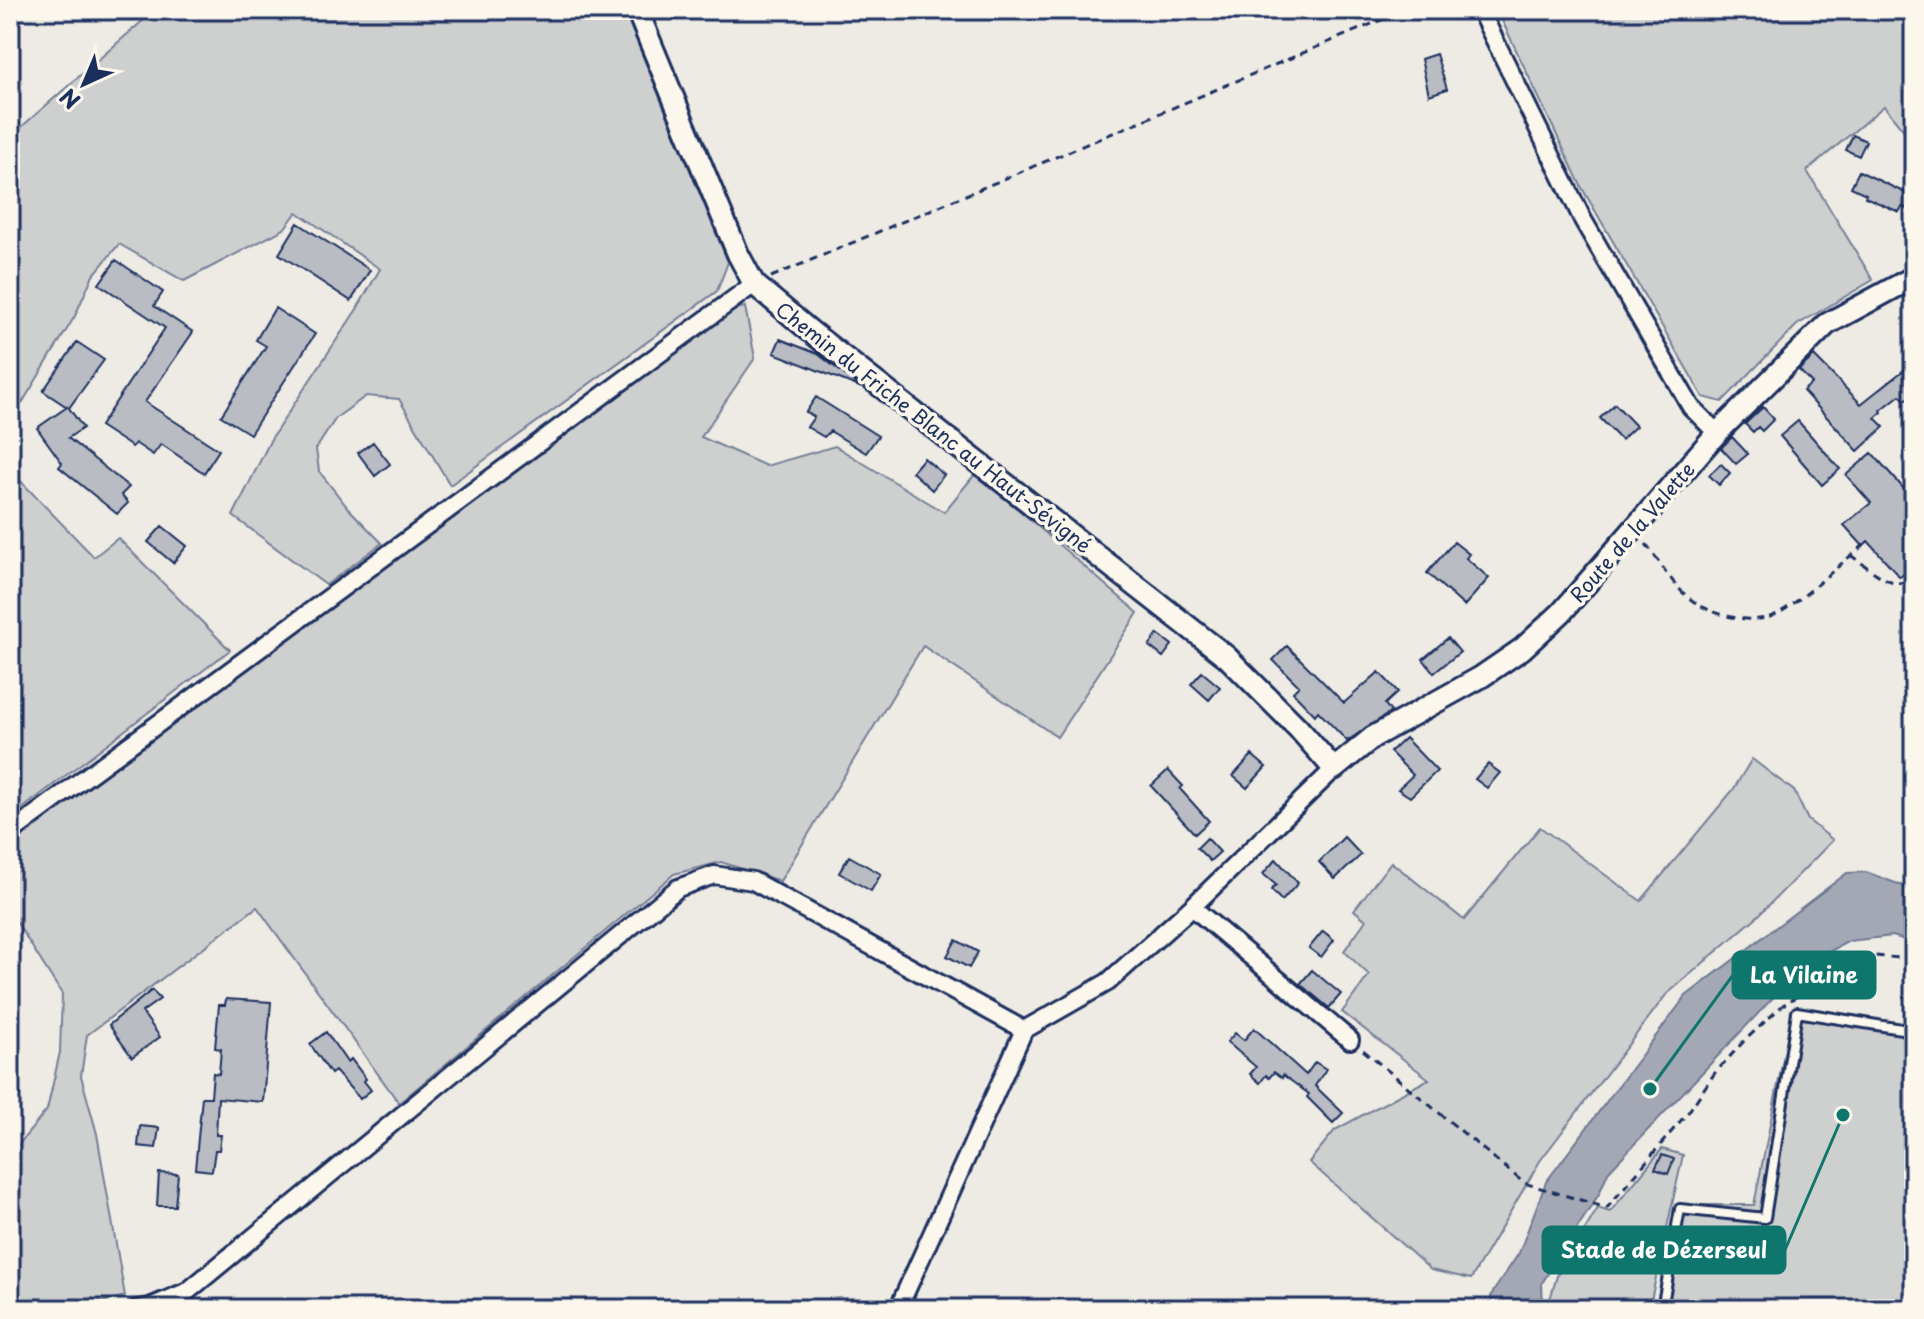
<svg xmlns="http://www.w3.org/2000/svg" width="1924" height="1319" font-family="'Playpen Sans',sans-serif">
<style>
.green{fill:#cecfcf;stroke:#747f96;stroke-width:2}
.water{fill:#a3a8b4;stroke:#6d7892;stroke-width:2}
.building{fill:#b9bcc3;stroke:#1b2f5e;stroke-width:2}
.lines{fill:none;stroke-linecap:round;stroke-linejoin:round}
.service-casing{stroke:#1b2f5e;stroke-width:14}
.minor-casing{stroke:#1b2f5e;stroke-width:22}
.tertiary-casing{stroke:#1b2f5e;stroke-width:26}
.path{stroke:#1b2f5e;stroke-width:3;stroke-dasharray:8 6;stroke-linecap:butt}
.service{stroke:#fbf7ec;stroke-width:8}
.minor{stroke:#fbf7ec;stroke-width:16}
.tertiary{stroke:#fbf7ec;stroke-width:20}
.labels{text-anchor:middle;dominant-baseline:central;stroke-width:7;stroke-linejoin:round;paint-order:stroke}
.street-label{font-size:20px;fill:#1b2f5e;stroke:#fbf7ec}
.leader{fill:none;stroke:#0f766e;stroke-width:3}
.callout-dot{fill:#0f766e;stroke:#fbf7ec;stroke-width:3}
.callout{fill:#0f766e;stroke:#0f766e;stroke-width:3}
.callout-label{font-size:22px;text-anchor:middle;font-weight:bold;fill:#fff}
</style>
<rect width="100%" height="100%" fill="#eeebe4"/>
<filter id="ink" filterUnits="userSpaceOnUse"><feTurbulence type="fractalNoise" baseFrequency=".0125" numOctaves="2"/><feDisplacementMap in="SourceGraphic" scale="16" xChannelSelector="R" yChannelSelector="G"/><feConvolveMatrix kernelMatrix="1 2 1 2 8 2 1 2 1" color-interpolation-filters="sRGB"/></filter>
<g filter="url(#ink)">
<!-- green -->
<path class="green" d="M155,10H624L728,262L717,291L450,485L399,399L366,396L336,418L316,449L319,471L348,508L382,543L326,585L233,516L271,439L357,309L380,269L297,212L284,229L184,281L119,244L92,277L75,316L10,423V137Z
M1497,10H1914V143L1884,106L1807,171L1873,280L1797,325L1722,402L1703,397L1582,188Z
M745,307L755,358L701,437L766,466L835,446L944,512L976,473L1138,613L1057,737L923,646L780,881L721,862L674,874L399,1103L257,907L87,1035L81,1076L97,1134L125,1296L86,1306L10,1308V1155L47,1110L60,1052L62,994L10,912V846L727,311Z
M10,470L94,557L118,538L230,650L10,818Z
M1752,759L1794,791L1808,820L1833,840L1759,915L1666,995L1540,1161L1471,1279L1431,1270L1309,1162L1335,1130L1429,1079L1342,1012L1369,975L1344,951L1366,920L1354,910L1391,862L1464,920L1540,827L1641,901L1733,790Z
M1793,1009L1914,1026V1309H1656L1675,1205H1754Z
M1662,1149L1683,1155L1649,1309H1547L1557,1276L1598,1208L1610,1212Z"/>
<!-- water -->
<path class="water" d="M1866,872L1914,890V943L1893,936L1849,941L1804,965L1608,1172L1599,1194L1542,1283L1543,1309H1492L1491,1295L1519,1253L1546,1182L1686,996L1847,873Z"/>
<!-- building -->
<path class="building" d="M1436,54L1447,89L1429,95L1421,59Z
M1853,135L1866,141L1859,156L1846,150Z
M1859,171L1914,197L1910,210L1902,207L1899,212L1865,197L1866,194L1851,187Z
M298,223L370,270L351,301L279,254Z
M116,260L163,292L154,306L193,332L145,402L219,450L204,473L161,444L153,455L135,443L132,447L100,426L165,328L99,284Z
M275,308L315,334L250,434L221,416L266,346L256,340Z
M780,339L818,354L862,388L774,353Z
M77,342L104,360L69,408L83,428L68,438L129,487L121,495L128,503L117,514L59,467L62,463L37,428L67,407L43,391Z
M1814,356L1861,404L1914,362V393L1905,400L1900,395L1881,410L1882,412L1875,418L1884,427L1858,451L1803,391L1812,383L1799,370Z
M816,397L878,436L866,453L830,431L824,437L807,427L814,417L806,412Z
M1615,404L1636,426L1621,440L1600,418Z
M1763,407L1774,419L1762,431L1758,427L1753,432L1745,424Z
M1798,421L1840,469L1822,485L1780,436Z
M1732,437L1748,454L1736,464L1721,448Z
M373,442L390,464L375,476L358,453Z
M1872,453L1914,500V566L1900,577L1868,541L1863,546L1844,525L1871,503L1846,475Z
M924,458L944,475L932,490L912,472Z
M1721,464L1730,473L1719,485L1709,475Z
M162,526L187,546L173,563L148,542Z
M1454,542L1469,554L1466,558L1489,578L1464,606L1427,573Z
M1158,634L1172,645L1163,657L1149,646Z
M1448,638L1460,652L1434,673L1423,659Z
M1287,646L1344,703L1379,672L1398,692L1385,704L1391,712L1347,741L1318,711L1315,715L1293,692L1299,686L1273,660Z
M1202,672L1220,687L1209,700L1191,684Z
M1405,738L1437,771L1410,797L1398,789L1413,775L1390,752Z
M1252,755L1266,767L1247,788L1233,776Z
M1488,764L1500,773L1487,788L1475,779Z
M1168,770L1183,786L1180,789L1209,821L1195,834L1151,786Z
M1344,837L1361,855L1335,879L1319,862Z
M1207,838L1220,852L1210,861L1197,848Z
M849,856L881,874L871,891L839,873Z
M1276,859L1298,883L1282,901L1271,890L1276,885L1263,874Z
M1323,931L1334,940L1321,957L1309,948Z
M956,940L978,952L969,968L947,956Z
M1312,970L1341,994L1329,1008L1300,984Z
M152,990L160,999L142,1012L160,1037L132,1057L109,1025Z
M226,999L271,1002L263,1102L218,1098L216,1135H221L219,1150H215L212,1171L195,1169L202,1097H211L213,1073L219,1074L221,1049L215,1048L219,1005H225Z
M1254,1028L1306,1075L1315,1062L1326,1069L1315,1086L1343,1113L1333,1123L1307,1097L1309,1094L1283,1075L1282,1078L1274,1072L1269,1078L1266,1075L1260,1083L1250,1074L1256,1067L1227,1042L1235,1033L1244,1040Z
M326,1032L347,1062L351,1059L366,1079L364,1081L371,1090L360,1099L335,1071L331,1074L310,1044Z
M140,1126L159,1128L156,1148L138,1146Z
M1662,1155L1674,1159L1668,1174L1655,1169Z
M159,1173L178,1174L175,1206H157Z"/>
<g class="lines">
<!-- service casing -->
<g class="service-casing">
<path id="service" d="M1662,1309L1680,1209L1765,1218L1797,1012L1914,1031"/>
</g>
<!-- minor casing -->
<g class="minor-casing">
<path id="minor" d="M1480,10L1583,220L1691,407L1717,433
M10,833L754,284
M1192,907L1350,1040
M137,1309L150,1307L188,1291L678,888L714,875L753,881L1024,1030L1108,982L1192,907L1334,769
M898,1309L1024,1030"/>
</g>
<!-- tertiary casing -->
<g class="tertiary-casing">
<path id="tertiary" d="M637,10L738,254L754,284L810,331L1227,657L1298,728L1334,769L1373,737L1481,677L1522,649L1561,613L1717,433L1827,324L1914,277"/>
</g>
<!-- path -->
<path class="path" d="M771,277L1405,10
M1646,544C1660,562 1674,588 1693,601C1711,614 1747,624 1770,617C1794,609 1840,563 1863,546
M1850,555C1868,566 1895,595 1914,577
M1363,1050L1524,1183L1607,1208L1689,1111L1714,1074L1744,1041L1783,1005L1862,955L1901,958L1914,962"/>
<!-- service -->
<use href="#service" class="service"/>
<!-- minor -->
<use href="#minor" class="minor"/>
<!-- tertiary -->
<use href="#tertiary" class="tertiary"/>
</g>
</g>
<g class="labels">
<!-- street labels -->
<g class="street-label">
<text transform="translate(934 427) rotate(38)">Chemin du Friche Blanc au Haut-Sévigné</text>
<text transform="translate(1632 532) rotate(-49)">Route de la Valette</text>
</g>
</g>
<!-- callouts -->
<path class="leader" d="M1650 1089L1733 975M1843 1115L1785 1250"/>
<g class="callout-dot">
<circle cx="1650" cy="1089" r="8"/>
<circle cx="1843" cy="1115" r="8"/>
</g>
<g class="callout">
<rect x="1733" y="952" width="142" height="46" rx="8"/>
<rect x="1543" y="1227" width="242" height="46" rx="8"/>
</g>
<g class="callout-label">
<text x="1804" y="983">La Vilaine</text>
<text x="1664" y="1258">Stade de Dézerseul</text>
</g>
<!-- margin -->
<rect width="1924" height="1319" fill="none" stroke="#fbf7ec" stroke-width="40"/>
<rect x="20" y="20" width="1884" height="1279" fill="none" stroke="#1b2f5e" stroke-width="3" filter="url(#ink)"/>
<!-- north arrow -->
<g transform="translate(84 84) rotate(224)" stroke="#fbf7ec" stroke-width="6" paint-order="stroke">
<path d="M0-6L14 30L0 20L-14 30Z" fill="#1b2f5e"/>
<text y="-12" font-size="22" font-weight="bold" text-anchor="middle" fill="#1b2f5e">N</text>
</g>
</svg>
